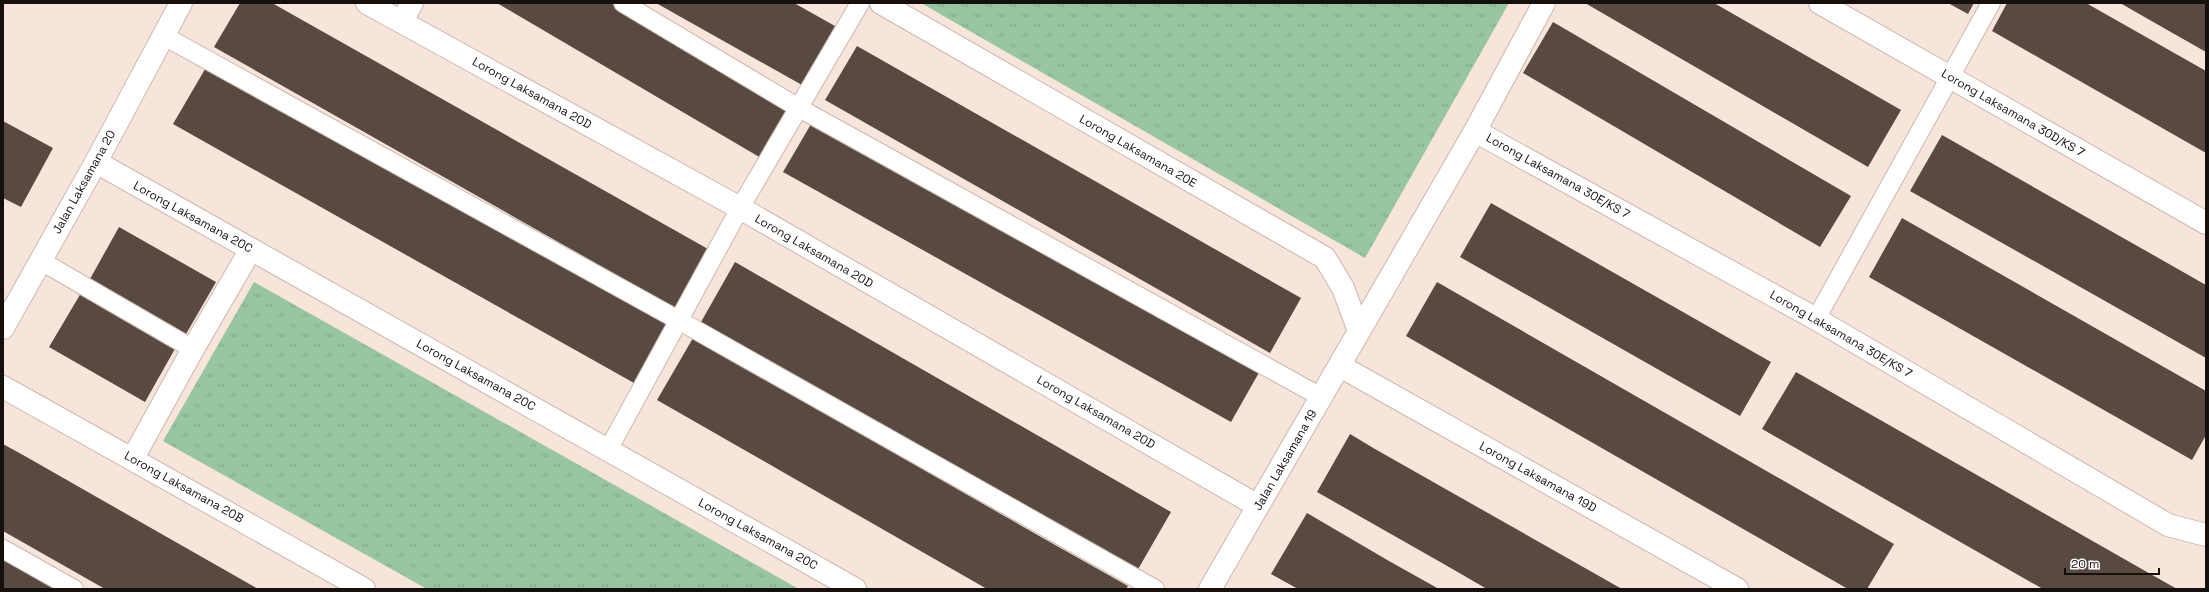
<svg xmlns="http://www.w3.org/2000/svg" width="2209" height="592" font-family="'Space Grotesk',sans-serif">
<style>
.grass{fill:url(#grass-tufts)}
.building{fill:#584941}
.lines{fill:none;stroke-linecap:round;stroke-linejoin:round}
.service-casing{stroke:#cab8ae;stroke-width:20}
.minor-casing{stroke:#cab8ae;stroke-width:24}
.service{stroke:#fff;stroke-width:18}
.minor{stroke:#fff;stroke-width:22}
.labels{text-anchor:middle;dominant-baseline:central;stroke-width:4;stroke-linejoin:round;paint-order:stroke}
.street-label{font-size:12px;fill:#16100d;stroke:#fff}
</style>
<defs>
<pattern id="grass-tufts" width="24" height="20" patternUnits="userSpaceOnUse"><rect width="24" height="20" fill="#98c6a0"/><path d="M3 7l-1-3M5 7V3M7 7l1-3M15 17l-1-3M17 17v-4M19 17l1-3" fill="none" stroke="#82a989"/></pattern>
</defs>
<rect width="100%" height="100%" fill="#f7e4da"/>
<!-- grass -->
<path class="grass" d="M921,3H1509L1365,258Z
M254,282L799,589H427L163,441Z"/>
<!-- building -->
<path class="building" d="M240,3H272L708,249L675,308L214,47Z
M497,3H613L791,108L761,158Z
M656,3H794L835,26L802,85Z
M1585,3H1714L1901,110L1868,167Z
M1948,3H1974L1968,14Z
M2007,3H2086L2206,71V153L1992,31Z
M2120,3H2206V52L2169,31Z
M1553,22L1851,196L1820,247L1523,73Z
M857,46L1301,298L1270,353L825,100Z
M208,64L668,322L634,383L173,124Z
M814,119L1261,369L1231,422L783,172Z
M3,121L53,148L21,207L3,198Z
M1942,135L2206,285V358L1910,191Z
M1491,203L1771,362L1740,416L1460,257Z
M1902,218L2206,391V435L2192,460L1869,277Z
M119,227L216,282L186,334L90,279Z
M735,262L1171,512L1137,571L701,322Z
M1437,282L1894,544L1867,589H1848L1406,336Z
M81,293L176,347L145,402L49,347Z
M693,338L1041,537L1128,586L1126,589H987L781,471L657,400Z
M1796,372L2147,572L2177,589H2043L2013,572L1762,429Z
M1350,434L1375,449L1622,589H1487L1442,563L1317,492Z
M3,444L23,455L258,589H105L3,531Z
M1307,513L1389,561L1439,589H1298L1271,574Z
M3,551L70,589H3Z"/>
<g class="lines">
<!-- service casing -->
<g class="service-casing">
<path id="service" d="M623,3L799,108L1321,397
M164,36L680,321L1155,589
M41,261L193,349
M1816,319L1991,3
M608,450L740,208L860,3
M3,549L74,589"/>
</g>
<!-- minor casing -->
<g class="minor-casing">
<path id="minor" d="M367,3L740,208L1258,506
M881,3L1325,258L1343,288L1359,331
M1820,3L2206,223
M402,21L412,3
M1475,131L1816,319L2168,525L2206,535
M96,162L855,589
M3,328L96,162L181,3
M1340,366L1737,589
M3,387L364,589
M133,458L193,349L251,249
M1210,589L1475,131L1544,3"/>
</g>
<!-- service -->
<use href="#service" class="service"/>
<!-- minor -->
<use href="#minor" class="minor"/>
</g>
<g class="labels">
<!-- street labels -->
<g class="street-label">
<text transform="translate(532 93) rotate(29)">Lorong Laksamana 20D</text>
<text transform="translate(2013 113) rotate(30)">Lorong Laksamana 30D/KS 7</text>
<text transform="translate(1138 151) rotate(30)">Lorong Laksamana 20E</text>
<text transform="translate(1558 176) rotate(29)">Lorong Laksamana 30E/KS 7</text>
<text transform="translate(84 182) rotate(-61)">Jalan Laksamana 20</text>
<text transform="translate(193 217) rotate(29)">Lorong Laksamana 20C</text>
<text transform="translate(814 251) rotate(30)">Lorong Laksamana 20D</text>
<text transform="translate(1841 334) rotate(30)">Lorong Laksamana 30E/KS 7</text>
<text transform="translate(476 375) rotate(29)">Lorong Laksamana 20C</text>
<text transform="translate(1096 412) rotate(30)">Lorong Laksamana 20D</text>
<text transform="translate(1285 460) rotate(-60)">Jalan Laksamana 19</text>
<text transform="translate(1538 477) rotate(29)">Lorong Laksamana 19D</text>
<text transform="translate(184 487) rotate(29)">Lorong Laksamana 20B</text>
<text transform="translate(758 534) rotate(29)">Lorong Laksamana 20C</text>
</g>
</g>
<!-- border -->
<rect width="2209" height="592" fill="none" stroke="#16100d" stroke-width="8"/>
<!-- scale -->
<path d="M2065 568v6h94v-6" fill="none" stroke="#16100d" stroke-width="2"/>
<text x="2071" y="568" font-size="12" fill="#16100d" stroke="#ffffff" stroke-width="3" paint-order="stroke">20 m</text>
</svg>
